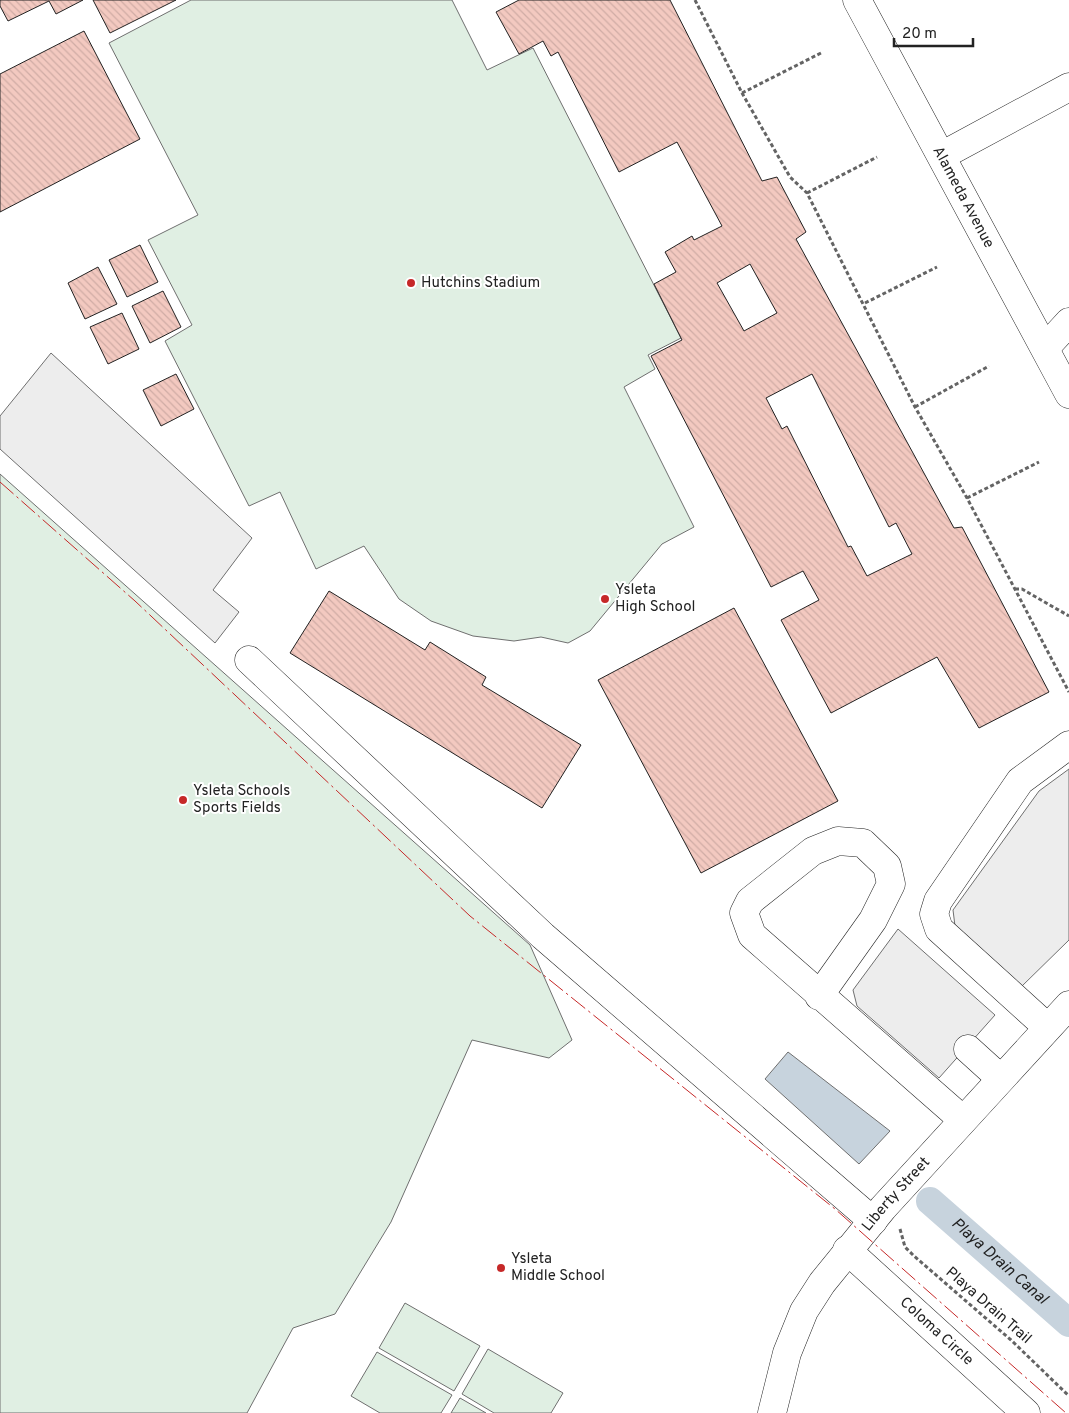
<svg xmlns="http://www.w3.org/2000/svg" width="1069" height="1413" font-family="Overpass,sans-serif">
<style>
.garden{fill:#e0efe3;stroke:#6f6f6f}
.parking{fill:#ededed;stroke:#6f6f6f}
.water{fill:#c7d3dd;stroke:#6f6f6f}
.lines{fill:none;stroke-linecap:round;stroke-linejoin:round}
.canal{stroke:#c7d3dd;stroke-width:28}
.building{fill:url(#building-back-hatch);stroke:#222;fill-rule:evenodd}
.minor-casing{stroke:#222;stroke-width:29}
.major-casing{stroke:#222;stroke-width:29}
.path{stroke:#646464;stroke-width:3;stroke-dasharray:4 2.5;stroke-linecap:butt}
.minor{stroke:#fff;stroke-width:28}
.major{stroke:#fff;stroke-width:28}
.power{stroke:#c62828;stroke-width:1;stroke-dasharray:18 4 2.5 4;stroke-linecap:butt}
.poi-dot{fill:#c62828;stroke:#fff;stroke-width:2}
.labels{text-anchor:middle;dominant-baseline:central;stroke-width:4;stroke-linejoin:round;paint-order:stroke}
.street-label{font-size:15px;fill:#222;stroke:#fff}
.poi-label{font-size:15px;fill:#222;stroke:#fff;text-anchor:start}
.water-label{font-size:16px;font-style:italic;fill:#222;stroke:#fff}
</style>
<defs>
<pattern id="building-back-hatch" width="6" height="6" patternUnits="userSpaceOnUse" patternTransform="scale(1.25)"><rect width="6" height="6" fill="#f3c9c0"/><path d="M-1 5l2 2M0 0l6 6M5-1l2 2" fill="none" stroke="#d0aca5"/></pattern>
</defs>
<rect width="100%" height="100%" fill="#fff"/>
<!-- garden -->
<path class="garden" d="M191,0H452L487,70L533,48L681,338L648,355L655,369L624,387L694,527L662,544L590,631L568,643L541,637L514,641L473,636L431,621L399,599L364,546L316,569L280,492L249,506L165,341L192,325L148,240L198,215L109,43Z
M0,474L530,945L572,1040L549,1058L472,1040L391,1222L335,1314L293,1328L247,1413H0Z
M405,1303L480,1346L454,1391L379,1348Z
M488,1349L563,1393L551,1413H494L462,1394Z
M377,1352L452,1395L441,1413H380L351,1396Z
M460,1398L486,1413H451Z"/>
<!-- parking -->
<path class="parking" d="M51,353L252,538L213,590L239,612L215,643L0,449V416Z
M1069,769V940L1021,987L955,926L953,910L1039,791Z
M898,929L995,1015L939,1078L857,1006L853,990Z"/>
<!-- water -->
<path class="water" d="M788,1052L890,1131L859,1164L765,1079Z"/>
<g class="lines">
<!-- canal -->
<path class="canal" id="s1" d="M930,1201L1069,1323"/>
</g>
<!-- building -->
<path class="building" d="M0,0H83L56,14L49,1L8,21L0,6Z
M93,0H176L110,33Z
M519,0H670L762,181L777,177L806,232L796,239L954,528L962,527L1049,692L979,728L937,657L831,713L781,620L819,600L803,571L771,587L651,356L682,340L654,284L676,272L665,252L692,236L694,240L722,226L677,142L619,172L558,52L551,56L543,41L519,54L496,12ZM750,264L777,313L744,331L717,283ZM812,374L889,527L896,523L912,554L867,576L851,546L848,547L787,426L782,429L766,398Z
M84,31L140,139L0,212V74Z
M140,245L158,282L127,297L109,260Z
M98,267L117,304L85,319L68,283Z
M163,291L181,327L150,343L132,306Z
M122,313L139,349L108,364L90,327Z
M176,374L194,409L161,426L143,390Z
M329,591L425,650L430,642L486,677L482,685L581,745L542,808L290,653Z
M734,608L838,801L701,873L598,680Z"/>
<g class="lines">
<!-- minor casing -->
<g class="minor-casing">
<g id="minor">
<path d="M943,155L1069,87"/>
<path d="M1046,347L1069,322"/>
<path d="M249,660L543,936L873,1221"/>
<path d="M819,996L873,920L891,884L887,866L863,843L838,841L813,851L750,901L744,913L752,935L963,1120"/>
<path d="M1047,1027L939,929L934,914L938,901L1020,781L1069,745"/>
<path d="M968,1049L1000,1078"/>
<path id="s2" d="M847,1250L1026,1413"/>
<path id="s3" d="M772,1413L787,1353L804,1311L822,1283L883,1208L1069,1005"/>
</g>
</g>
<!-- major casing -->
<g class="major-casing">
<g id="major">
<path id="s4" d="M857,0L1069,394"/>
</g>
</g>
<!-- path -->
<path class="path" d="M695,0L742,93L790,177L807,193L915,407L967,498L1069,692
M742,93L821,53
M807,193L877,157
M865,303L937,267
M915,407L989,366
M967,498L1039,462
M1015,589H1022L1069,616
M900,1229L905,1247L914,1256L1011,1340L1069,1396"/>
<!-- minor -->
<use href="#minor" class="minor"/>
<!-- major -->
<use href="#major" class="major"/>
<!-- power -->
<path class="power" d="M0,482L135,601L470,916L835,1209L1066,1413"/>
</g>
<!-- markers -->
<g class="poi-dot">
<circle cx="411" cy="283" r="5"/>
<circle cx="605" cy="599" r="5"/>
<circle cx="183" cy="800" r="5"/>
<circle cx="501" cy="1268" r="5"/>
</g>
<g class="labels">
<!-- street labels -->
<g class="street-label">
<text stroke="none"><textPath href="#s4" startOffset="224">Alameda Avenue</textPath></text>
<text stroke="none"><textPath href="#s3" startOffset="256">Liberty Street</textPath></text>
<text transform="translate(988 1306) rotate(41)">Playa Drain Trail</text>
<text stroke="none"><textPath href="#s2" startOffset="121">Coloma Circle</textPath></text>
</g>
<!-- poi labels -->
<g class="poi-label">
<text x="421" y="283">Hutchins Stadium</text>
<text x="615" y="590">Ysleta<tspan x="615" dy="17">High School</tspan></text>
<text x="193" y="791">Ysleta Schools<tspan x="193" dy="17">Sports Fields</tspan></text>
<text x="511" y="1259">Ysleta<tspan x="511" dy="17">Middle School</tspan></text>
</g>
<!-- water labels -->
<g class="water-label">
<text stroke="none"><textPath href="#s1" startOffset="92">Playa Drain Canal</textPath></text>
</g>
</g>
<!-- scale -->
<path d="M894 38v8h79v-8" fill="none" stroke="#222222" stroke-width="2.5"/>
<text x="902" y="38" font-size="15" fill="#222222" stroke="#ffffff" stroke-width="4" paint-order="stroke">20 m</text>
</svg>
